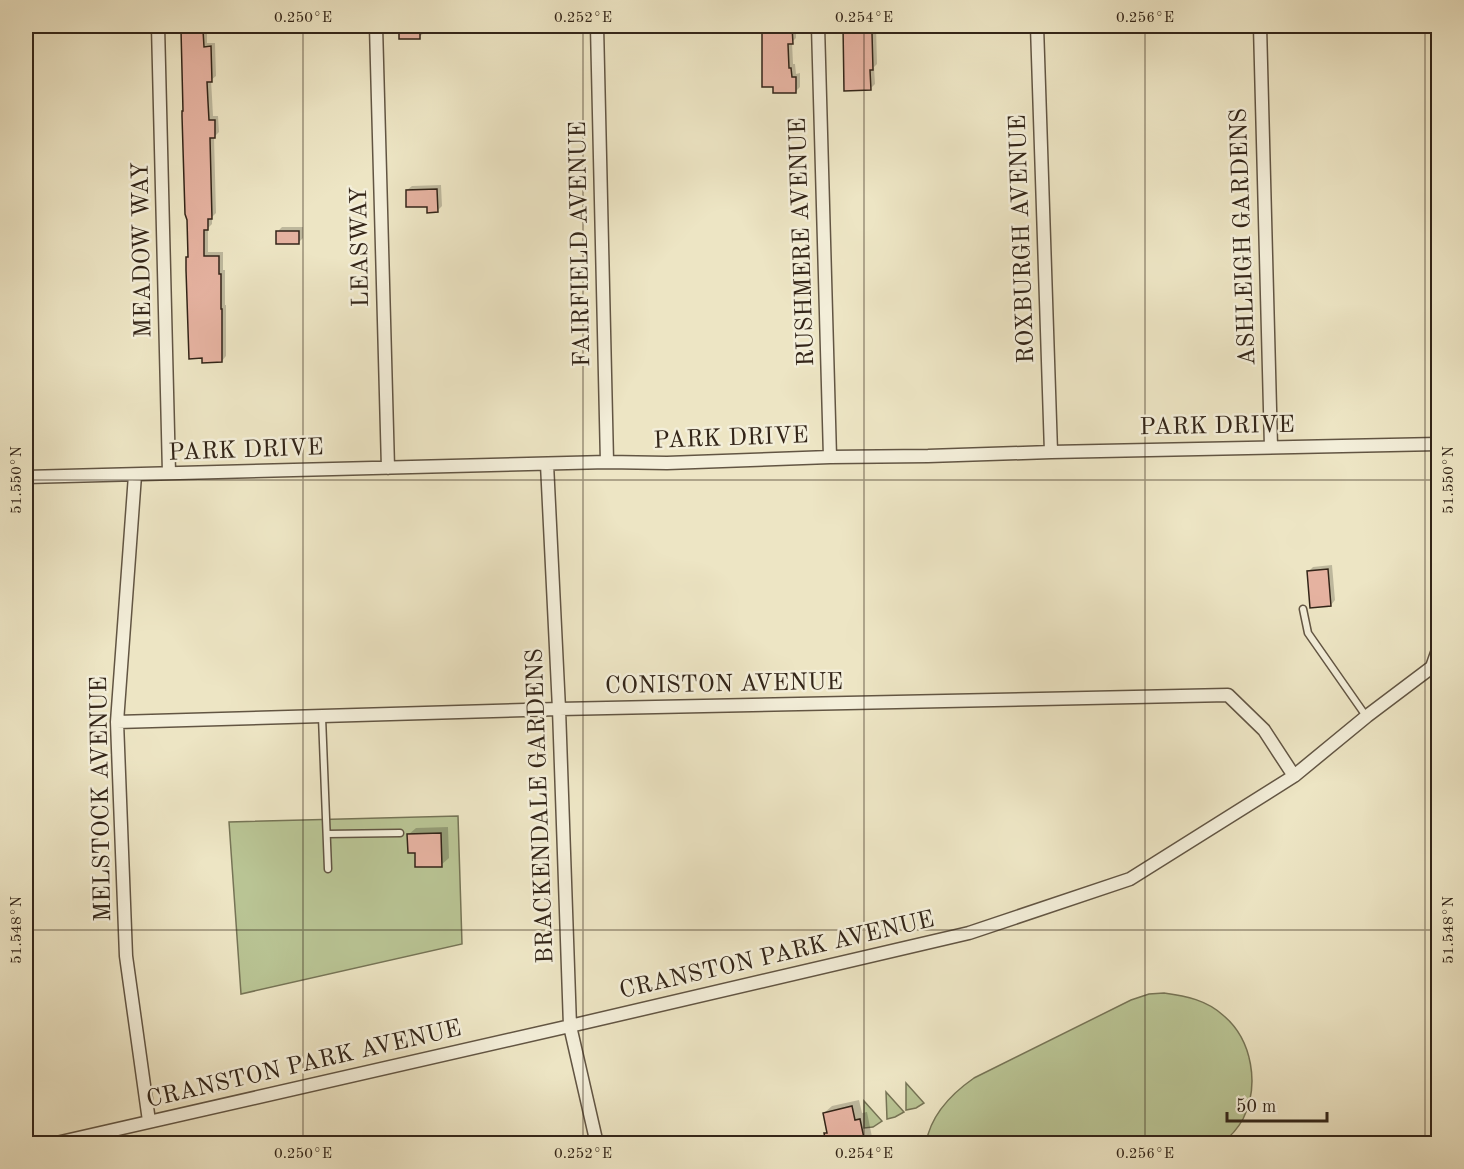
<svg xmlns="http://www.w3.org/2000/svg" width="1464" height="1169" font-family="'Old Standard TT',serif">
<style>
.green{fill:#b9c494;stroke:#767456;stroke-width:1.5}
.shadow{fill:#0003}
.building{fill:#e5b2a0;stroke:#332518;stroke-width:1.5}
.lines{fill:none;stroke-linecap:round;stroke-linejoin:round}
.service-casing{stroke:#625543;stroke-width:9}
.minor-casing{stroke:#625543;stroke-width:15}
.service{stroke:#f3eed9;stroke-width:6}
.minor{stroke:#f3eed9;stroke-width:12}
.ticks{fill:none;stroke:#332518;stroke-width:1.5;stroke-opacity:0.45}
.labels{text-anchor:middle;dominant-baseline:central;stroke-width:5;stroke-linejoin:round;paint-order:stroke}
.street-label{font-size:24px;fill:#332518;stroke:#f3eed9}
.neatline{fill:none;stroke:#332518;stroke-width:2}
.ticks-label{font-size:15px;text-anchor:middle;fill:#332518}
</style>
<rect width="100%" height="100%" fill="#ede5c4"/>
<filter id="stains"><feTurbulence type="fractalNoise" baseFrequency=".00333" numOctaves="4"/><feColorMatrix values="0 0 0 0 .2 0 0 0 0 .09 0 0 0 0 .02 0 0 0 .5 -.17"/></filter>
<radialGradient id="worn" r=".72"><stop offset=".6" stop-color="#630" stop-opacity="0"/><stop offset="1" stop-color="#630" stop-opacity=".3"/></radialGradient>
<!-- green -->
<path class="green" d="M458,816L462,944L241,994L229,822Z
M1164,993C1186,996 1207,1000 1224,1016C1252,1040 1260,1085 1243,1119C1238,1128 1230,1137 1222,1143H926C931,1114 951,1094 974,1078L1131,1000L1149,994Z
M906,1083L924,1103L916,1108L906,1110Z
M886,1092L904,1112L895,1117L887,1119Z
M864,1101L882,1121L873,1127L864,1128Z"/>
<!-- shadow -->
<path class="shadow" d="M187,26H207V43H215L216,76L211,80L212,97L213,116H218L219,132L214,137L216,213L212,217V224L208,228V252H223V270H225V305H226V356L222,361L189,256L183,31Z
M403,26H424V33L419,37L400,29Z
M771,26H796V38L792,42L793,64H795L796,74L800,73V87L796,91L764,33L768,29H771Z
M844,26H876L877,64L874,67L875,84L870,89L846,76Z
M441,185L442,206L437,211L407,190L412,186Z
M282,227H303V238L299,242L277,232Z
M1332,565L1335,600L1331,605L1309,571L1313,567Z
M448,827L449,858L441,865L416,852L408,835L416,828Z
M859,1100L862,1113L867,1112L873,1142L871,1144H828L826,1134L828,1131L824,1113L832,1106Z"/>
<!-- building -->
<path class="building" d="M405,26H420V39H399V28H406Z
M773,26H792L793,44H788L789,68H791L792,77H796V93H773V87H762V33L773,32Z
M843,26H871V33H872L873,70H870L871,90L844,91Z
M181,30H203L204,47L211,46L212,82H207L208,102L209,120H215V138H210L212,219H208V230H204V256H219V274H221V309H222V362L202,363V358L189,359L186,270V257H188L187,220L185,214L182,116V111H183Z
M437,189L438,212L427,213V207H406V190Z
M276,231H299V244H276Z
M1328,569L1331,606L1310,608L1307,571Z
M441,833L442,867H415V853H408L407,834Z
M852,1106L855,1120L860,1119L865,1143H826L824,1133H827L823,1113Z"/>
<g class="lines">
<!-- service casing -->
<g class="service-casing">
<path id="service" d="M1303,609L1308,633L1366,716
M322,717L328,869
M327,834L400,833"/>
</g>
<!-- minor casing -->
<g class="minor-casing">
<path id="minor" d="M158,26L169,473
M376,26L388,468
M597,26L607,462
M818,26L830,457
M1037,26L1051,452
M1260,26L1271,447
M547,464L559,709L570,1026L597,1144
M135,475L117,722L126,956L149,1121
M26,477L607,462L667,463L830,457L928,456L1051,452L1438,444
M117,722L559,709L1228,695L1264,730L1294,776
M52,1144L570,1026L969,933L1130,879L1294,776L1367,716L1432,667L1438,650"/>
</g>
<!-- service -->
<use href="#service" class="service"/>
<!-- minor -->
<use href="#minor" class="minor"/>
</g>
<!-- ticks -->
<path class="ticks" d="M303,26V1144M583,26V1144M864,26V1144M1145,26V1144M1425,26V1144M26,30H1438M26,480H1438M26,930H1438"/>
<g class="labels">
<!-- street labels -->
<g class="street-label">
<text transform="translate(1244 237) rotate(-92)">ASHLEIGH GARDENS</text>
<text transform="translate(1023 239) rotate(-92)">ROXBURGH AVENUE</text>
<text transform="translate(803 242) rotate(-92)">RUSHMERE AVENUE</text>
<text transform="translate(581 244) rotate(-91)">FAIRFIELD AVENUE</text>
<text transform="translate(361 247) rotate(-91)">LEASWAY</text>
<text transform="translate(143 250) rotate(-91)">MEADOW WAY</text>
<text transform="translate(1217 427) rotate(-1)">PARK DRIVE</text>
<text transform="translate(731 439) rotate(-2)">PARK DRIVE</text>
<text transform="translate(246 451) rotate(-2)">PARK DRIVE</text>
<text transform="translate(724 685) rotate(-1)">CONISTON AVENUE</text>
<text transform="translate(102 799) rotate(-91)">MELSTOCK AVENUE</text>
<text transform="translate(541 806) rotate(-92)">BRACKENDALE GARDENS</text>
<text transform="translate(777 956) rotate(-13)">CRANSTON PARK AVENUE</text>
<text transform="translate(304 1065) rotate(-13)">CRANSTON PARK AVENUE</text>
</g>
</g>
<!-- margin -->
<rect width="1464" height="1169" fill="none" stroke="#ede5c4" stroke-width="66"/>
<!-- scale -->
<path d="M1227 1112v9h100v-9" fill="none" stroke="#332518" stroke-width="3"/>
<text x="1236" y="1112" font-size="18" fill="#332518" stroke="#f3eed9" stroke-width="4.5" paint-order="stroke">50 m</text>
<rect x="33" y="33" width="1398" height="1103" class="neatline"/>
<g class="ticks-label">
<text x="303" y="22">0.250°E</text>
<text x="583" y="22">0.252°E</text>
<text x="864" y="22">0.254°E</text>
<text x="1145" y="22">0.256°E</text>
<text transform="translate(16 480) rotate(-90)" y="5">51.550°N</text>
<text transform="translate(1448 480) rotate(-90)" y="5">51.550°N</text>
<text transform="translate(16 930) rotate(-90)" y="5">51.548°N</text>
<text transform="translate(1448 930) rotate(-90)" y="5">51.548°N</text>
<text x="303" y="1158">0.250°E</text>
<text x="583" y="1158">0.252°E</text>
<text x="864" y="1158">0.254°E</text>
<text x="1145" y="1158">0.256°E</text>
</g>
<rect width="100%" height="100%" filter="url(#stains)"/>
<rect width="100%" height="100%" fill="url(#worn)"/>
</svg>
